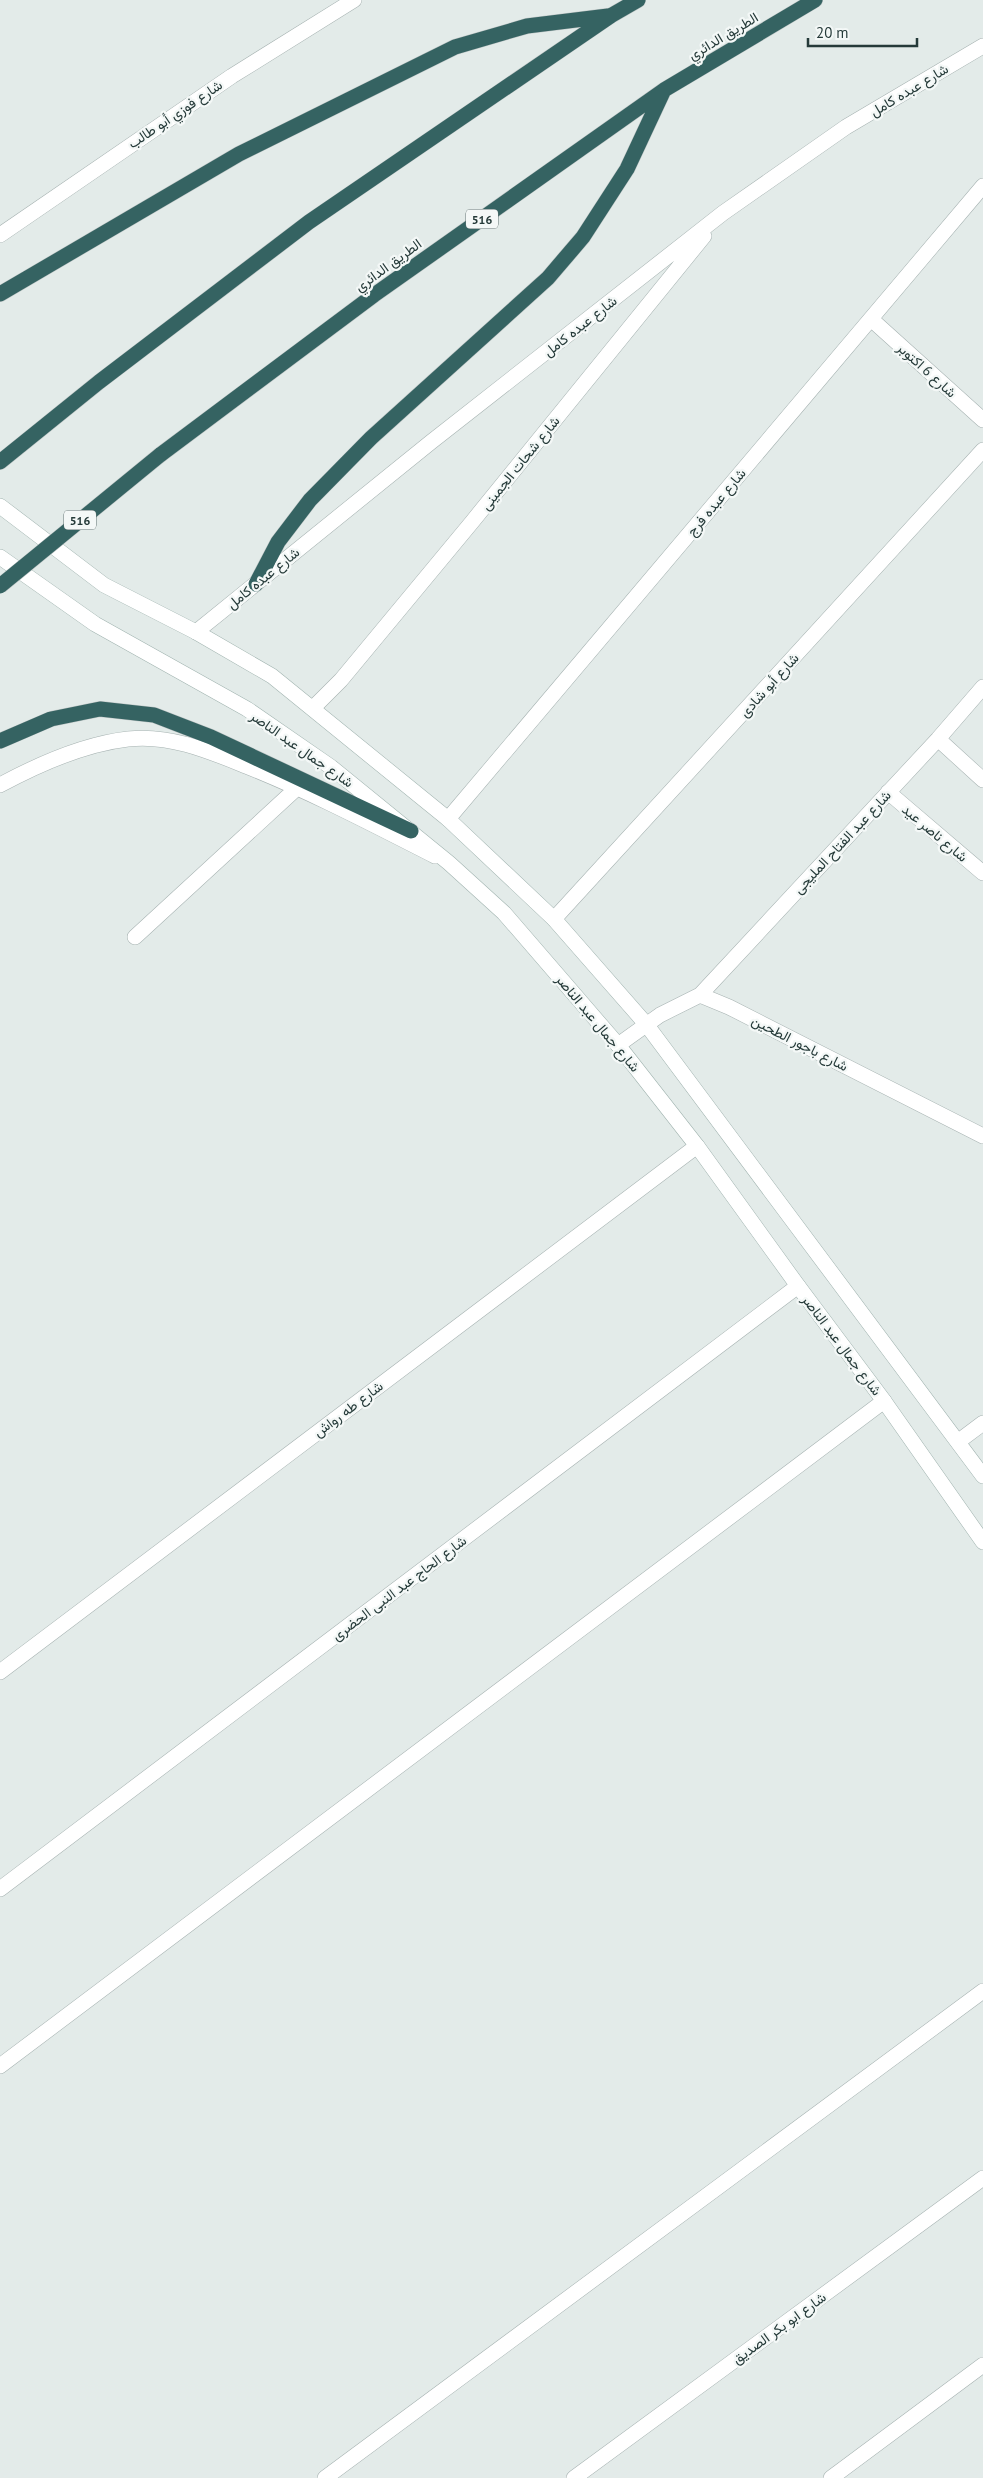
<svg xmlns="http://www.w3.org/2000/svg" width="983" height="2478" font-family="'PT Sans',Vazirmatn,sans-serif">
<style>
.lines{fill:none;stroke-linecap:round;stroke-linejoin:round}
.street-casing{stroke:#a6b2b1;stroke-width:16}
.secondary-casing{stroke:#a0b3af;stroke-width:16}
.highway-casing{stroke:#c2c8c8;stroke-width:16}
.street{stroke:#fff;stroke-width:15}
.secondary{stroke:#fff;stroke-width:15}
.highway{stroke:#356362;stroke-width:15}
.highway-bridge-casing{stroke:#c2c8c8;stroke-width:16;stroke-linecap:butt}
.highway-bridge{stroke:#356362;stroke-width:15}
.labels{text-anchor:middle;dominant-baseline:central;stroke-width:4.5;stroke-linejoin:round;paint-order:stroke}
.shield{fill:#f4f8f7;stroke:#637372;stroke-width:1}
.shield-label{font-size:12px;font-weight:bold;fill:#253a39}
.street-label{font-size:14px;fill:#253a39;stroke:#f4f8f7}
</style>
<rect width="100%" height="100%" fill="#e3ebe9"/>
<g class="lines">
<!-- street casing -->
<g class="street-casing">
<path id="street" d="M0,235L232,76L354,0
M871,319L983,420
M196,632L431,442L723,213L846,127L983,46
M313,708L341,680L472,522L704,236
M938,739L983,780
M0,785C39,764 84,744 128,739C169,734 209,751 246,766C311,792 372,824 435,856
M888,792L983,873
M448,819L983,186
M554,919L983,450
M135,937L298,787
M700,995L938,739L983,687
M618,1045L660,1015L700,995L729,1007L983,1136
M959,1441L983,1423
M0,1672L697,1146
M0,1889L798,1286
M0,2066L884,1401
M325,2478L983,1991
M574,2478L983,2178
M831,2478L983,2365"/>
</g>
<!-- secondary casing -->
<g class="secondary-casing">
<path id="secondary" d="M0,506L104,585L196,632L272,676L448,819L554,919L646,1024L983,1476
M0,557L95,624L247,709L331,767L449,863L504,913L618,1045L697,1146L798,1286L884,1401L983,1542"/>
</g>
<!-- highway casing -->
<g class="highway-casing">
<path id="highway" d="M0,294L239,154L455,47L527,26L608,16
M160,455L374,295L664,90L815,0
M0,462L99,382L309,222L612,15L638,0
M256,584L278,542L310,500L371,438L548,278L583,237L627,169L663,92
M0,741L51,719L100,709L154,715L211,737L411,831"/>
</g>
<!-- street -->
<use href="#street" class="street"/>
<!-- secondary -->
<use href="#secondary" class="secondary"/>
<!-- highway -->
<use href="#highway" class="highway"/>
<!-- highway-bridge casing -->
<g class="highway-bridge-casing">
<path id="highway-bridge" d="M0,586L160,455"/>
</g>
<!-- highway-bridge -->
<use href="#highway-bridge" class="highway-bridge"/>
</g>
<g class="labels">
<!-- shield labels -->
<g class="shield">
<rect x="466" y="209.5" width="32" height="19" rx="4"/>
<rect x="64" y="510.5" width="32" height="19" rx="4"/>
</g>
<g class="shield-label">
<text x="482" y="219">516</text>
<text x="80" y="520">516</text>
</g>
<!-- street labels -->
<g class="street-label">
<text transform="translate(723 36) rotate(-31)">الطريق الدائري</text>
<text transform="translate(909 90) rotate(-31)">شارع عبده كامل</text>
<text transform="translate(175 114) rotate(-34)">شارع فوزي أبو طالب</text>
<text transform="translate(388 265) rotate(-36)">الطريق الدائري</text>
<text transform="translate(580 326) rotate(-38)">شارع عبده كامل</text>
<text transform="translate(927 370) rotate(42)">شارع 6 اكتوبر</text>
<text transform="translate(520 463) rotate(-51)">شارع شحات الجمينى</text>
<text transform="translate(716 502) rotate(-50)">شارع عبده فرج</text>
<text transform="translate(263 578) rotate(-39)">شارع عبده كامل</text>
<text transform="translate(769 685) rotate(-48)">شارع أبو شادى</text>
<text transform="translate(302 749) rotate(35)">شارع جمال عبد الناصر</text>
<text transform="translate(935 833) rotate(40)">شارع ناصر عيد</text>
<text transform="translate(842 842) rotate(-47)">شارع عبد الفتاح المليجى</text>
<text transform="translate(598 1023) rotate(50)">شارع جمال عبد الناصر</text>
<text transform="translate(800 1043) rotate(27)">شارع باجور الطحين</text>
<text transform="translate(842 1345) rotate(53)">شارع جمال عبد الناصر</text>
<text transform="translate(348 1409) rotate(-37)">شارع طه رواش</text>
<text transform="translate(399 1588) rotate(-37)">شارع الحاج عبد النبى الحضرى</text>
<text transform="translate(779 2328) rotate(-36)">شارع ابو بكر الصديق</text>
</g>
</g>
<!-- scale -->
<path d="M808 38v8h109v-8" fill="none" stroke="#253a39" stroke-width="2.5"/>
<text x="816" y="38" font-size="15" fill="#253a39" stroke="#f4f8f7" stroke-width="4" paint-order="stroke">20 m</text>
</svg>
